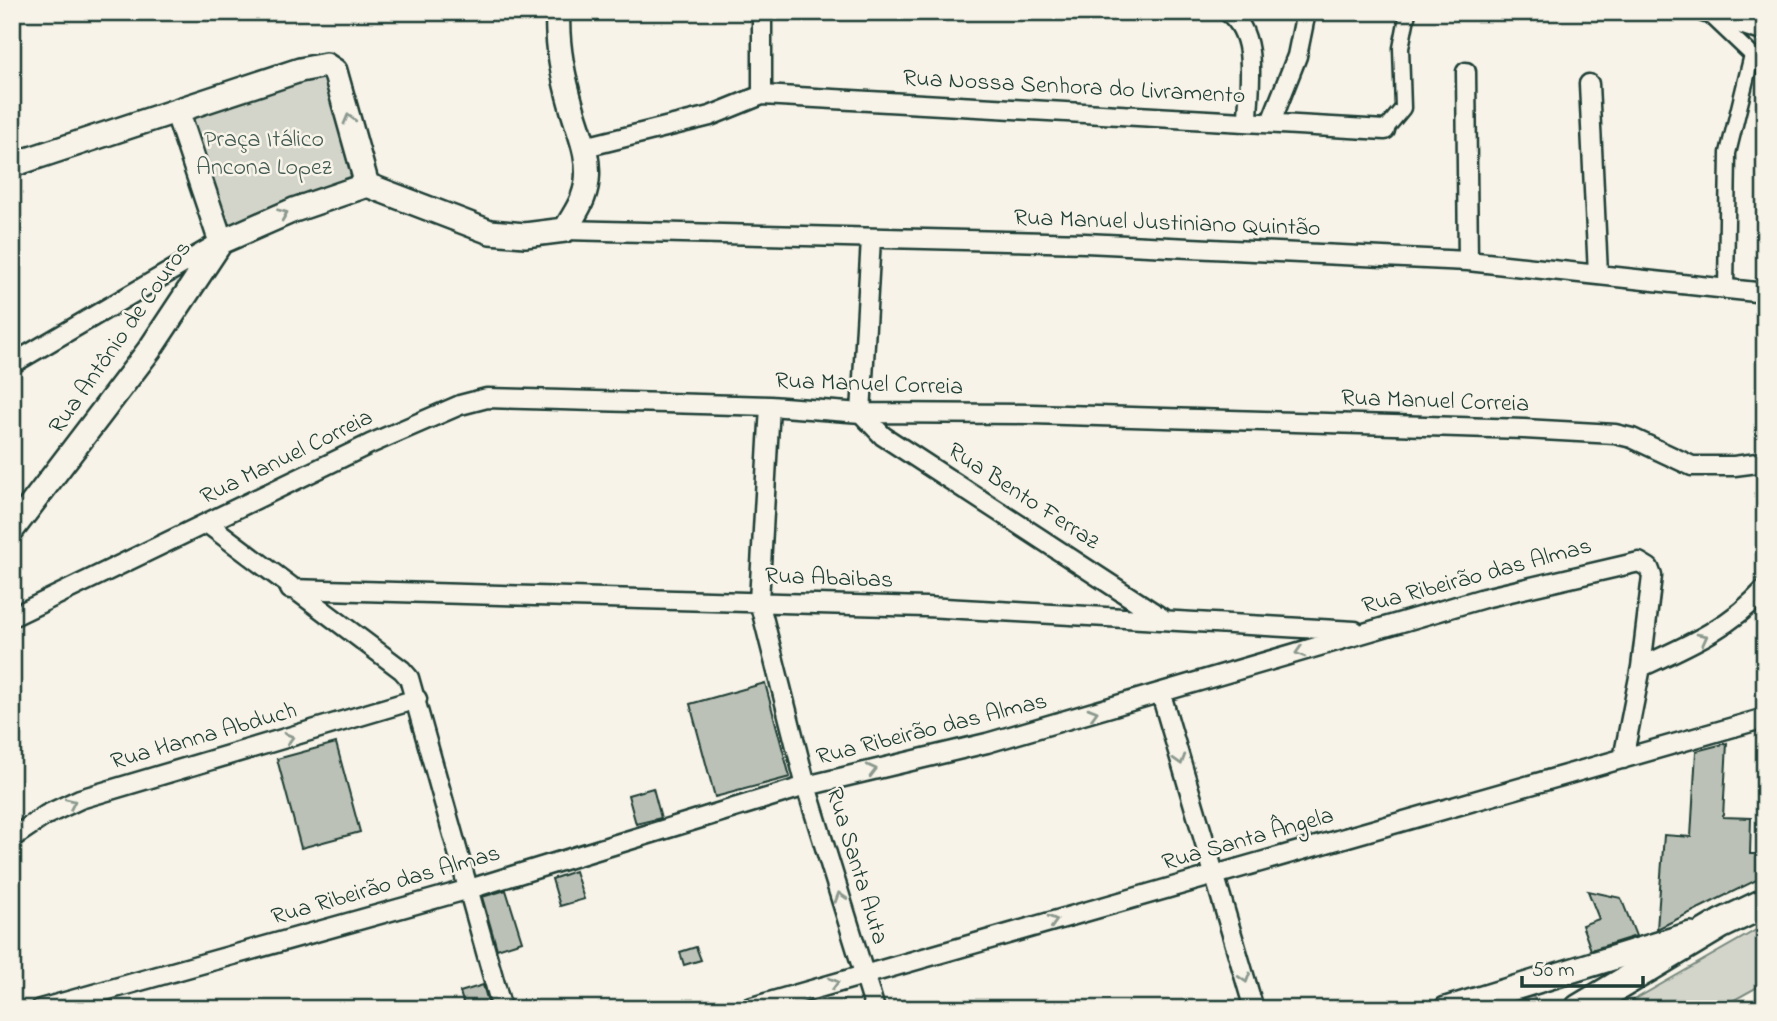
<svg xmlns="http://www.w3.org/2000/svg" width="1777" height="1021" font-family="'Indie Flower',sans-serif">
<style>
.green{fill:#d3d5ca;stroke:#79897f;stroke-width:2}
.building{fill:#bbc1b6;stroke:#1f3d34;stroke-width:2}
.lines{fill:none;stroke-linecap:round;stroke-linejoin:round}
.pedestrian-casing{stroke:#1f3d34;stroke-width:19}
.minor-casing{stroke:#1f3d34;stroke-width:23}
.tertiary-casing{stroke:#1f3d34;stroke-width:28}
.primary-casing{stroke:#1f3d34;stroke-width:33}
.pedestrian{stroke:#f7f3e8;stroke-width:14}
.minor{stroke:#f7f3e8;stroke-width:18}
.tertiary{stroke:#f7f3e8;stroke-width:23}
.primary{stroke:#f7f3e8;stroke-width:28}
.oneway{stroke:#8b988e}
.labels{text-anchor:middle;dominant-baseline:central;stroke-width:5;stroke-linejoin:round;paint-order:stroke}
.street-label{font-size:24px;fill:#1f3d34;stroke:#f7f3e8}
.park-label{font-size:24px;fill:#435b52;stroke:#f7f3e8}
</style>
<rect width="100%" height="100%" fill="#f7f3e8"/>
<filter id="ink" filterUnits="userSpaceOnUse"><feTurbulence type="fractalNoise" baseFrequency=".0143" numOctaves="2"/><feDisplacementMap in="SourceGraphic" scale="14" xChannelSelector="R" yChannelSelector="G"/><feConvolveMatrix kernelMatrix="1 2 1 2 8 2 1 2 1" color-interpolation-filters="sRGB"/></filter>
<g filter="url(#ink)">
<!-- green -->
<path class="green" d="M332,67L367,185L221,242L177,111Z
M1765,925V983L1718,1009H1618Z
M1532,996L1542,1006L1539,1009H1491Z"/>
<!-- building -->
<path class="building" d="M765,683L790,777L715,797L690,704Z
M336,743L360,832L301,848L277,759Z
M1727,743L1723,817L1751,818L1750,854H1765V876L1657,929L1664,835L1691,837L1696,751Z
M653,788L661,818L636,824L628,795Z
M575,871L584,899L560,906L552,879Z
M506,890L522,941L497,949L482,897Z
M1588,891L1621,898L1636,936L1591,950L1582,925L1599,919Z
M696,947L701,960L684,965L680,952Z
M483,985L490,1009H465L460,992Z"/>
<g class="lines">
<!-- pedestrian casing -->
<g class="pedestrian-casing">
<path id="pedestrian" d="M1712,17L1752,55L1728,153L1726,289
M1385,130L1403,108L1401,48L1408,12"/>
</g>
<!-- minor casing -->
<g class="minor-casing">
<path id="minor" d="M1228,12C1260,36 1248,87 1248,122
M1703,12L1765,32
M1466,72L1468,261
M1589,84L1598,274
M762,95V12
M1271,122L1297,56L1306,12
M585,147L710,116L762,95L1385,130
M565,230L1085,243L1468,261L1765,293
M871,239L861,413L883,436L1162,618
M12,364L217,244
M770,406L759,601L806,786L875,1009
M208,524L402,670L409,678L502,1009
M290,589L926,607L1355,631
M12,617L370,444L460,405L487,398L770,406L861,413L1032,414L1524,429L1615,434L1632,438L1692,466H1734L1765,462
M1641,667C1687,646 1731,627 1765,589
M1161,694L1254,1009
M12,838L46,815L80,799L417,699
M40,1009L466,890L806,786L987,743L1484,598L1639,562L1649,568L1652,576L1641,667L1623,759
M745,1009L1765,718"/>
</g>
<!-- tertiary casing -->
<g class="tertiary-casing">
<path id="tertiary" d="M177,111L221,242
M12,165L300,70L326,65L335,71L367,185
M367,185L490,232L525,235L565,230C574,215 585,200 587,181C590,155 579,133 572,108C563,77 556,44 558,12
M221,242L294,210L367,185
M12,530L150,349L221,242
M1446,1009L1691,934"/>
</g>
<!-- primary casing -->
<g class="primary-casing">
<path id="primary" d="M1579,1009L1721,924L1765,903"/>
</g>
<!-- pedestrian -->
<use href="#pedestrian" class="pedestrian"/>
<!-- minor -->
<use href="#minor" class="minor"/>
<!-- tertiary -->
<use href="#tertiary" class="tertiary"/>
<!-- primary -->
<use href="#primary" class="primary"/>
</g>
<!-- one-way arrows -->
<defs><path id="oneway-chevron" d="M-2-3.5L2.5 0L-2 3.5" fill="none" stroke-width="1.6" stroke-linecap="round" stroke-linejoin="round" transform="scale(1.75)"/></defs>
<g class="oneway">
<use href="#oneway-chevron" transform="translate(349 119) rotate(-105)"/>
<use href="#oneway-chevron" transform="translate(283 214) rotate(-23)"/>
<use href="#oneway-chevron" transform="translate(1703 638) rotate(-28)"/>
<use href="#oneway-chevron" transform="translate(1300 652) rotate(163)"/>
<use href="#oneway-chevron" transform="translate(1093 713) rotate(-16)"/>
<use href="#oneway-chevron" transform="translate(289 738) rotate(-16)"/>
<use href="#oneway-chevron" transform="translate(1180 760) rotate(73)"/>
<use href="#oneway-chevron" transform="translate(872 770) rotate(-14)"/>
<use href="#oneway-chevron" transform="translate(71 803) rotate(-25)"/>
<use href="#oneway-chevron" transform="translate(840 897) rotate(-107)"/>
<use href="#oneway-chevron" transform="translate(1053 921) rotate(-16)"/>
<use href="#oneway-chevron" transform="translate(1245 978) rotate(73)"/>
<use href="#oneway-chevron" transform="translate(834 983) rotate(-16)"/>
</g>
</g>
<g class="labels">
<!-- street labels -->
<g class="street-label">
<text transform="translate(1074 88) rotate(3)">Rua Nossa Senhora do Livramento</text>
<text transform="translate(1167 224) rotate(2)">Rua Manuel Justiniano Quintão</text>
<text transform="translate(121 338) rotate(-55)">Rua Antônio de Couros</text>
<text transform="translate(869 385) rotate(2)">Rua Manuel Correia</text>
<text transform="translate(1435 402) rotate(2)">Rua Manuel Correia</text>
<text transform="translate(287 458) rotate(-26)">Rua Manuel Correia</text>
<text transform="translate(1023 497) rotate(33)">Rua Bento Ferraz</text>
<text transform="translate(1477 577) rotate(-15)">Rua Ribeirão das Almas</text>
<text transform="translate(829 579) rotate(2)">Rua Abaibas</text>
<text transform="translate(932 730) rotate(-14)">Rua Ribeirão das Almas</text>
<text transform="translate(204 737) rotate(-16)">Rua Hanna Abduch</text>
<text transform="translate(1248 840) rotate(-16)">Rua Santa Ângela</text>
<text transform="translate(856 866) rotate(73)">Rua Santa Auta</text>
<text transform="translate(386 886) rotate(-16)">Rua Ribeirão das Almas</text>
</g>
<!-- park labels -->
<g class="park-label">
<text x="264" y="140">Praça Itálico<tspan x="264" dy="28">Ancona Lopez</tspan></text>
</g>
</g>
<!-- margin -->
<rect width="1777" height="1021" fill="none" stroke="#f7f3e8" stroke-width="42"/>
<rect x="21" y="21" width="1735" height="979" fill="none" stroke="#1f3d34" stroke-width="2.5" filter="url(#ink)"/>
<!-- scale -->
<path d="M1522 976v10h121v-10" fill="none" stroke="#1f3d34" stroke-width="3.5"/>
<text x="1532" y="976" font-size="21" fill="#1f3d34" stroke="#f7f3e8" stroke-width="5" paint-order="stroke">50 m</text>
</svg>
